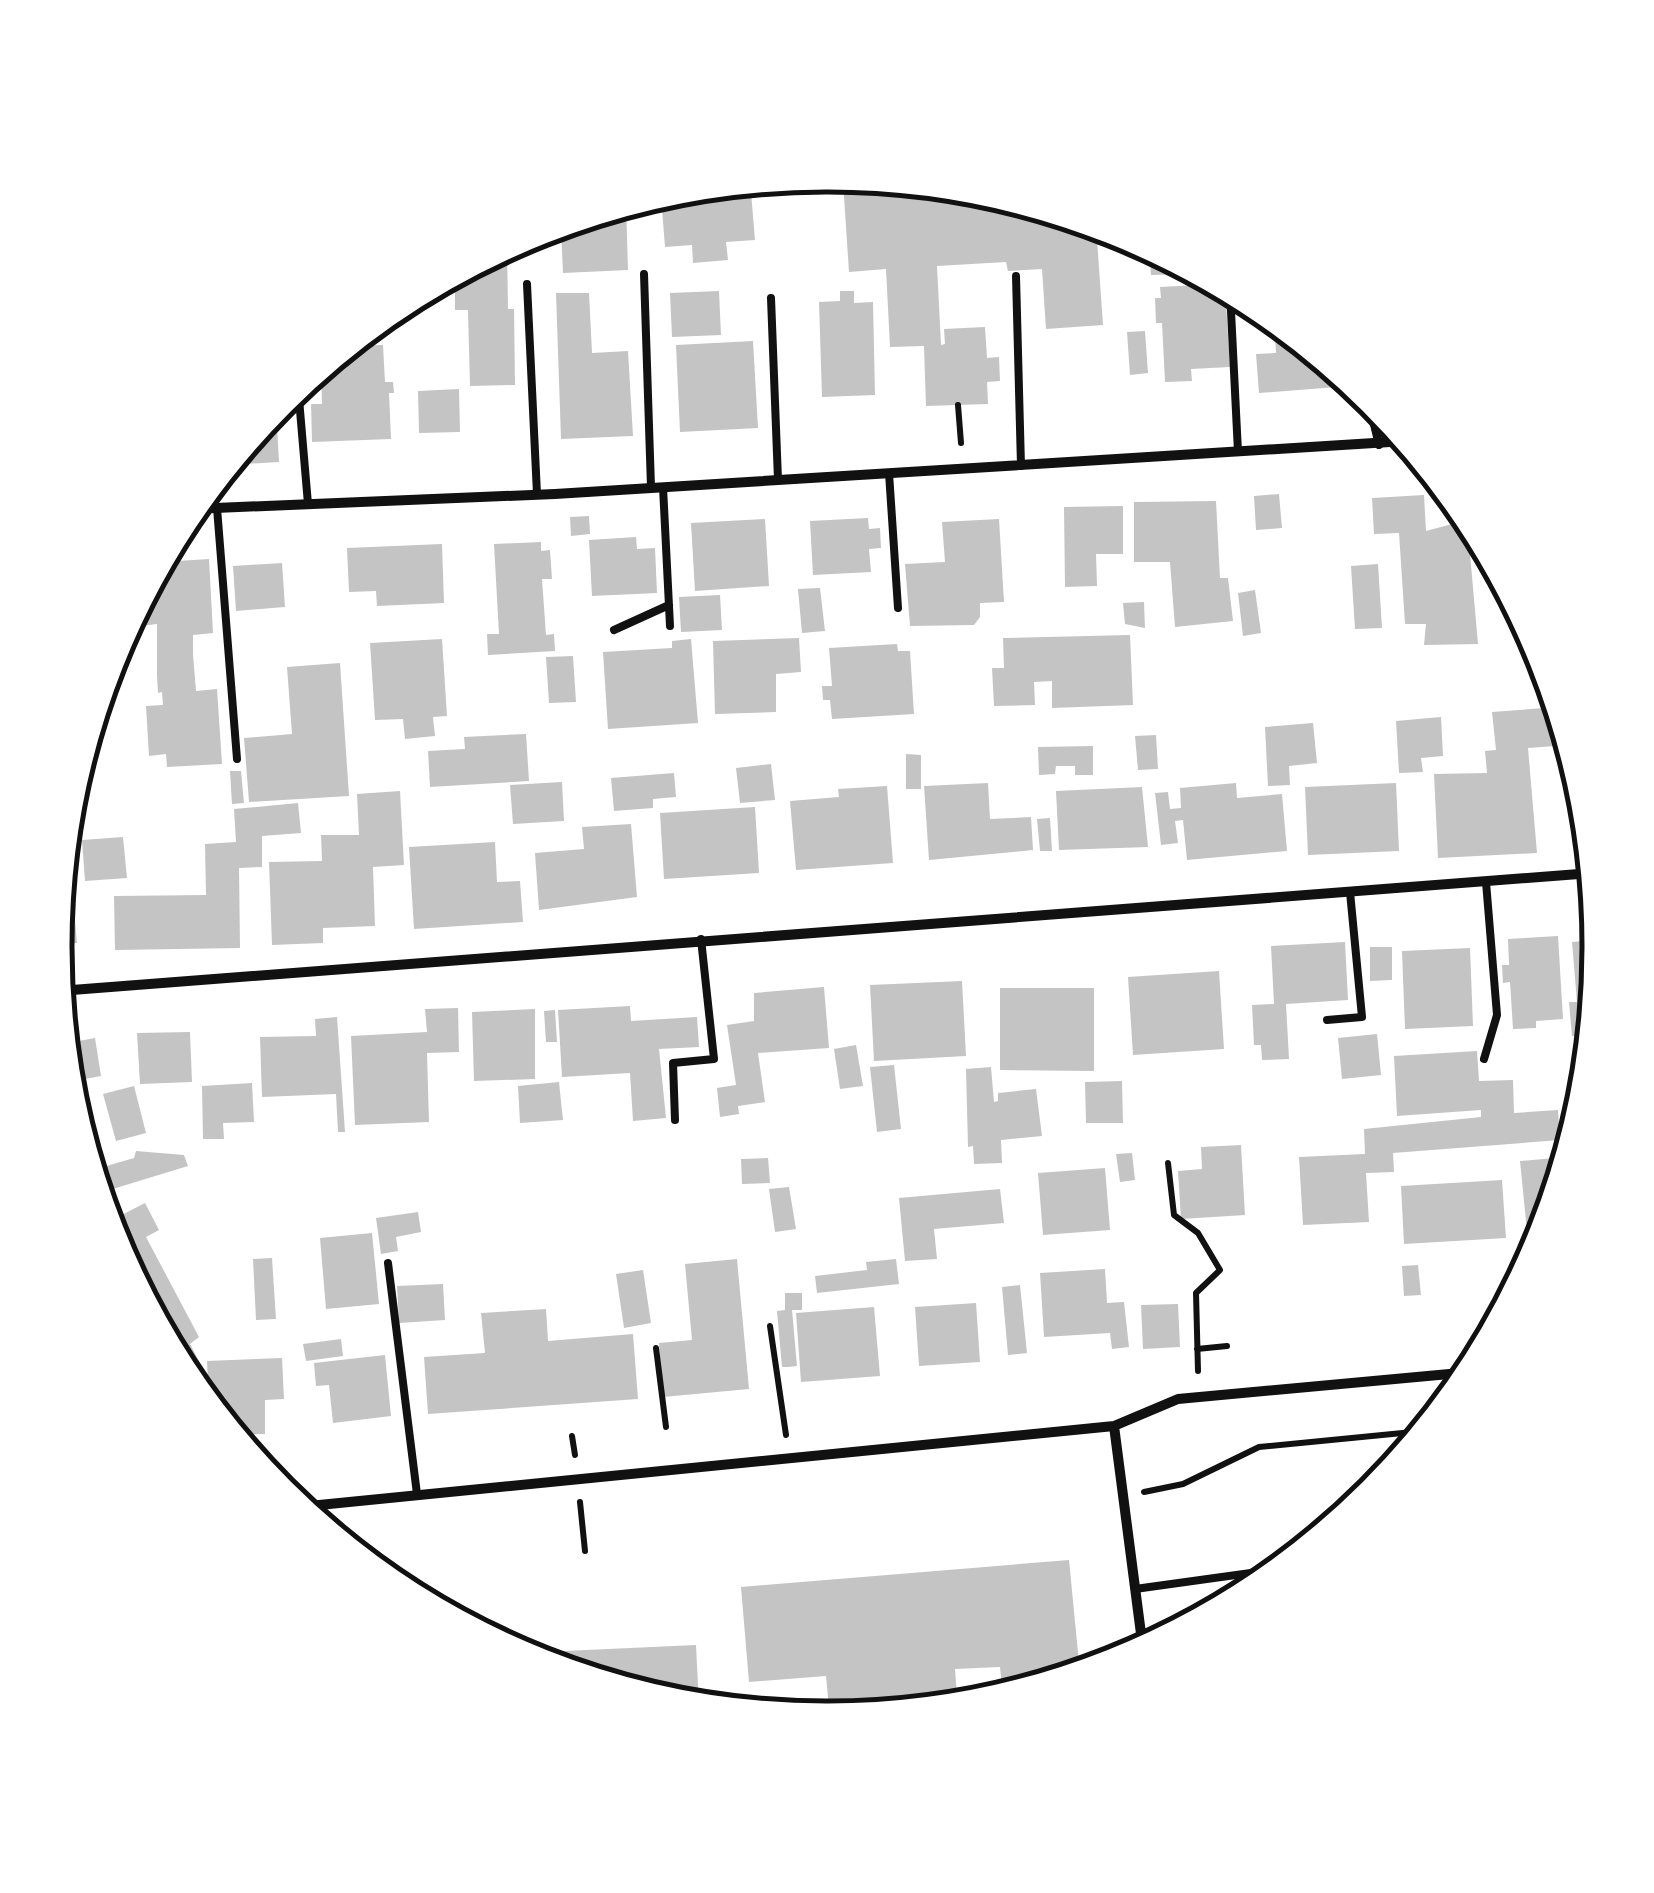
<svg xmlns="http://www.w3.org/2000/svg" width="1654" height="1893" font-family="'Sofia Sans Condensed',sans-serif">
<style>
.building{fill:#c4c4c4}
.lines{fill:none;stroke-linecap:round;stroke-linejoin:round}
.path{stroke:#111;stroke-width:6}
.service{stroke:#111;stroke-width:8}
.minor{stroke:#111;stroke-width:10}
.rim{fill:none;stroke:#111;stroke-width:5}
</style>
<rect width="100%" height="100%" fill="#fff"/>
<!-- building -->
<path class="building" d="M880,180L881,196L980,190L1096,225L1103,325L1046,329L1042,269L1008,271L1006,262L937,266L941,345L945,344L944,329L985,327L987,358L999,357L1000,381L987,382L988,404L926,406L924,346L890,347L886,269L849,272L843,181Z
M718,185L719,194L751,192L755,240L726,242L728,260L693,263L692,245L665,247L661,196L697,194V187Z
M626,205L628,270L563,273L561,229H547Z
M507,247L508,309H514L515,385L470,386L468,310H455V274Z
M1149,248L1187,268V274L1151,275Z
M1218,284L1225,288L1230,367L1191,369L1192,381L1165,382L1162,323H1156L1155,298H1161L1160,287Z
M719,291L721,335L672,337L670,293Z
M840,291H854V303L873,302L875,395L822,397L819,302L840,301Z
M556,293H589L592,353L628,351L633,436L561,439Z
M1274,319L1336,371L1337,387L1259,393L1256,354L1276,353Z
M1145,331L1148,373L1130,375L1127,332Z
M753,341L758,428L680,432L676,345Z
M383,345L385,382H393L394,393H389L391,439L312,442L311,404H322L321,368L348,346Z
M459,389L460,432L419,433L418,391Z
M276,407L279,462L228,465L271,413Z
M1279,494L1282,528L1256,530L1254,496Z
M1424,495L1426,531L1467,520L1478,644L1424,645L1426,624H1405L1399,533L1374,534L1372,498Z
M1216,501L1220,578H1228L1233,621L1175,627L1170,562H1134V502Z
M1123,506V554H1096L1097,586L1065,587L1064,507Z
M589,516L590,534L571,536L570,517Z
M868,518L869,529L880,528L881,548L869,549L871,572L813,575L810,521Z
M765,519L769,586L695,591L691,523Z
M999,519L1004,602L980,603V617L974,625L910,626L905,564L945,562L942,522Z
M636,537L637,549L655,548L657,593L592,596L589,540Z
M541,542V551L550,550L552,579H542L546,635L554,634L555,651L488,655L487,634H499L494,544Z
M442,544L444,603L377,606L376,591L349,592L347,548Z
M209,559L213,633L193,635V654L196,691L217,689L222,764L167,767L166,754L149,756L146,706L163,705L162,692L158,693L157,675V624L141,626L139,603L161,562Z
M282,563L285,607L236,611L233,566Z
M1378,564L1382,628L1355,629L1351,566Z
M820,588L825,631L802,633L798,589Z
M1255,590L1261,633L1243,636L1238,593Z
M720,595L722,630L681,632L679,597Z
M1144,602L1145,628L1125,624L1123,603Z
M1130,635L1133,705L1052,708V681L1034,682L1035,705L994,706L992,668H1004L1003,638Z
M799,638L801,672L776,674V712L715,714L713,641Z
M442,639L447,716L433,717L435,736L405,739L403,719L375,720L370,643Z
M691,639L698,723L608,729L603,652L672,648V641Z
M897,644L898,651H910L914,714L832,719L830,700H823L822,686H832L829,648Z
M573,656L576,702L549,703L546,657Z
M340,663L349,796L249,802L244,738L292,734L287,667Z
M1557,707L1569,745L1528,748L1537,853L1438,858L1434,774L1487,773L1485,751L1496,750L1492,712Z
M1441,717L1443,756L1421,758L1423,772L1399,773L1396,721Z
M1313,723L1317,763L1289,766L1290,785L1268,786L1265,727Z
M526,734L529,781L430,787L428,751L465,749L464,737Z
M1156,735L1158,769L1138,770L1135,736Z
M1093,746V775H1075V766H1056L1055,774L1039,775L1038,747Z
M906,754L921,755V789H906Z
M771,764L775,800L740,803L736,768Z
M230,771H241L244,803L232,804Z
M1570,771H1577L1584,796L1589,841L1577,842Z
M674,773L676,797L653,799V808L614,811L611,778Z
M562,782L564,821L513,824L510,785Z
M988,783L990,819L1031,817L1033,850L929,860L924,786Z
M1236,783L1237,798L1282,794L1287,851L1187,860L1183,820L1175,821L1178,843L1161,845L1155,793L1168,792L1170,809L1181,808L1180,788Z
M1396,783L1399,851L1308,855L1305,787Z
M887,786L893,863L796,870L790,801L839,797L838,789Z
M1142,787L1148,847L1059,850L1056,791Z
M400,791L404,865L373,867L375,926L323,928V943L272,945L269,862L322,861L321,835H359L357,794Z
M298,803L301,833L262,836V867L239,868L240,948L115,950L114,896L206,895L205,844L236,842L234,809Z
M755,807L759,873L664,879L660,813Z
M1050,818L1052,851H1040L1037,819Z
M631,824L637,897L539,910L535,853L584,849L582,827Z
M123,837L127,878L85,881L82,840Z
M495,842L497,882L520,881L523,922L414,929L409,847Z
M62,873H71L77,943L55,945Z
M1558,936L1563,1019L1536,1021V1028L1513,1029L1510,982L1503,983L1502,965H1509L1508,939Z
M1598,940L1590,1035L1572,1036L1569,1002H1577L1572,942Z
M1345,942L1348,1000L1286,1004L1289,1059L1262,1060L1261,1045H1254L1252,1005L1274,1004L1271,946Z
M1370,947H1392V980L1370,981Z
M1470,948L1473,1026L1405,1029L1402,951Z
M1219,971L1224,1049L1133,1055L1128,977Z
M962,981L966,1056L874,1061L870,985Z
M824,987L829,1048L758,1053L765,1102L738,1106L739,1114L720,1117L717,1088L736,1085L727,1025L754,1021V993Z
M1000,988H1094V1071L1000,1070Z
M630,1006L631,1021L697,1017L699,1047L659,1049L666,1118L633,1121L630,1073L562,1077L558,1010Z
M458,1008L459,1052L427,1053L429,1122L355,1125L351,1036L427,1032L425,1009Z
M535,1009V1079L474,1081L472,1012Z
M555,1010L557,1042H546L544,1011Z
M337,1017L345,1132H338L336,1094L262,1097L260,1037L316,1036L315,1019Z
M190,1032L192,1082L140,1084L137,1033Z
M1377,1034L1381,1075L1342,1079L1338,1038Z
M95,1038L101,1076L85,1079L79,1041Z
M856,1045L863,1086L840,1089L834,1049Z
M1477,1051L1479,1081L1513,1080L1514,1113L1558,1110L1560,1140L1393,1153L1394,1172L1366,1173L1369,1222L1303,1225L1299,1157L1365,1154L1364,1129L1481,1117V1110L1397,1116L1394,1056Z
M65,1053L83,1086L77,1089L94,1120L79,1128L70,1097Z
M894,1065L901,1129L877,1132L870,1067Z
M991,1067L994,1102L998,1101V1093L1036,1089L1042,1136L1001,1140L1002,1163L974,1164L973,1146L968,1147L966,1069Z
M1122,1081L1123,1123H1086L1085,1082Z
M559,1082L563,1120L520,1123L518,1086Z
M252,1083L254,1122L223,1123L224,1139H203L202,1086Z
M134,1086L146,1133L116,1141L103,1094Z
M1241,1145L1245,1215L1181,1219L1178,1171L1202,1169L1201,1147Z
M136,1151L184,1155L188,1166L103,1192L96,1169L134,1158Z
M1132,1153L1135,1180L1120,1182L1116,1154Z
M1566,1157L1540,1242L1530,1261L1520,1161Z
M768,1158L770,1183L742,1184L741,1159Z
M1105,1168L1110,1230L1043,1235L1038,1173Z
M1502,1180L1506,1238L1404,1244L1401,1186Z
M789,1187L796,1229L775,1232L769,1189Z
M1000,1189L1004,1223L934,1229L937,1259L905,1261L899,1198Z
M145,1203L159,1230L146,1237L199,1337L190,1344L205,1372L189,1380L114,1241L108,1222Z
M418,1212L421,1232L396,1237L398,1251L381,1254L376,1218Z
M372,1233L379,1304L326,1309L320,1238Z
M272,1258L276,1319L256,1320L253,1259Z
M737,1259L749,1389L663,1397L659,1343L692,1340L685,1264Z
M896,1259L899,1284L817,1293L815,1276L867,1270L866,1262Z
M1418,1265L1421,1295L1404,1296L1402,1266Z
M1105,1269L1107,1303L1124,1302L1129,1347L1112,1349L1110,1333L1044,1337L1040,1273Z
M643,1270L651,1323L624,1328L616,1274Z
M443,1284L445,1320L399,1323L397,1286Z
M1020,1285L1027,1353L1008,1355L1002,1287Z
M785,1293H802V1310H792L797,1366L788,1367H782L777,1311L785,1310Z
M976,1303L980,1362L919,1366L915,1307Z
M1178,1304L1180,1347L1143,1349L1141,1305Z
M874,1307L880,1376L801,1382L796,1313Z
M546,1309L548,1341L633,1334L638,1399L428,1414L424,1357L485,1353L481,1313Z
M341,1339L343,1356L306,1361L303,1344Z
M385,1355L391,1416L333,1423L329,1385L316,1386L314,1363Z
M282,1358L284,1399L265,1400V1434L234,1435L209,1404L207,1361Z
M1069,1560L1080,1673L1003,1696L1000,1667L955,1669L957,1696L913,1699L914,1710L830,1718L826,1676L749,1682L741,1587Z
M696,1645L699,1706L676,1704L520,1653Z"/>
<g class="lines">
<!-- path -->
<path class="path" d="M958,405L961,443
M1168,1163L1174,1215L1198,1233L1220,1270L1196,1293L1198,1371
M770,1326L786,1435
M656,1348L666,1427
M1197,1349L1227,1346
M572,1436L575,1455
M1144,1492L1183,1484L1259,1447L1423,1431
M580,1502L585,1551"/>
<!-- service -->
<path class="service" d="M644,274L651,487
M1016,276L1021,466
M527,284L537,494
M1230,291L1238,452
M771,298L778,480
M298,387L308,504
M1367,396L1379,445
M889,473L898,608
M663,487L670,626
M217,508L237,759
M614,630L669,605
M1327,1020L1362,1017L1350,892
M1484,1059L1497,1015L1486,882
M675,1120L673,1063L714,1059L701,939
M388,1263L417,1494
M1135,1589L1279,1569"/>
<!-- minor -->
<path class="minor" d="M192,509L555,494L1406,441
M59,991L1592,873
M1114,1426L1143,1649
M299,1507L1114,1426L1178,1399L1471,1372"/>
</g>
<!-- crop -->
<path d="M0 0H1654V1893H0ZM826 192H828A754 754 0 0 1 1582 946V947A754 754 0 0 1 828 1701H826A754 754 0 0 1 72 947V946A754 754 0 0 1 826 192Z" fill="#fff" fill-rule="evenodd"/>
<path class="rim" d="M826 192H828A754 754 0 0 1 1582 946V947A754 754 0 0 1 828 1701H826A754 754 0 0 1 72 947V946A754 754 0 0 1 826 192Z"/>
</svg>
